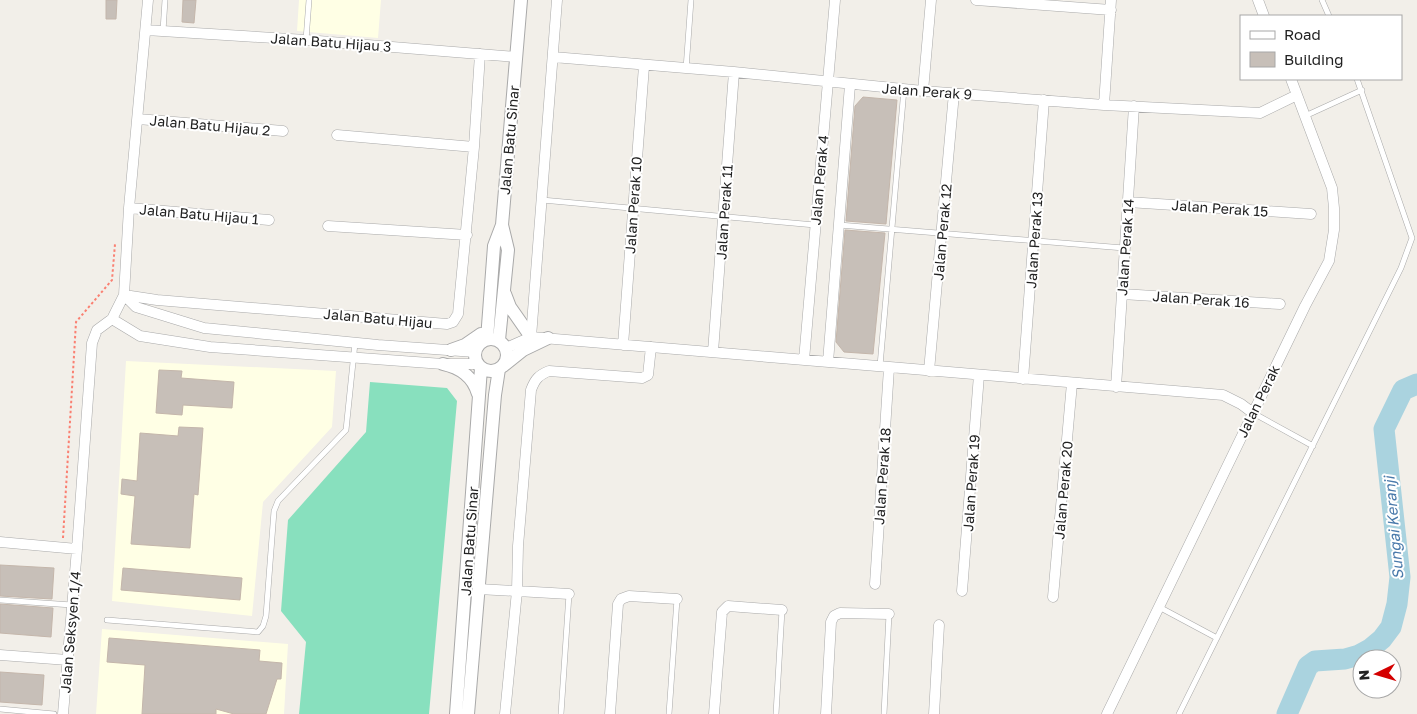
<svg xmlns="http://www.w3.org/2000/svg" width="1417" height="714" font-family="'Golos Text',sans-serif">
<style>
.education{fill:#ffffe5}
.pitch{fill:#88e0be}
.lines{fill:none;stroke-linecap:round;stroke-linejoin:round}
.river{stroke:#aad3df;stroke-width:21}
.building{fill:#c7bfb8;stroke:#c4b6ab}
.service-casing{stroke:#a9a9a9;stroke-width:6}
.minor-casing{stroke:#a9a9a9;stroke-width:11}
.tertiary-casing{stroke:#a9a9a9;stroke-width:14}
.path{stroke:#fa8072;stroke-width:2;stroke-dasharray:2.5 2.5;stroke-linecap:butt}
.service{stroke:#fff;stroke-width:5}
.minor{stroke:#fff;stroke-width:10}
.tertiary{stroke:#fff;stroke-width:12}
.labels{text-anchor:middle;dominant-baseline:central;stroke-width:4;stroke-linejoin:round;paint-order:stroke}
.street-label{font-size:14px;fill:#222;stroke:#fff}
.water-label{font-size:15px;font-style:italic;fill:#4a7aab;stroke:#fff}
</style>
<rect width="100%" height="100%" fill="#f2efe9"/>
<!-- education -->
<path class="education" d="M299,0H381L378,38L297,31Z
M126,361L336,371L332,427L263,502L252,616L112,601Z
M102,629L288,644L284,714H96Z"/>
<!-- pitch -->
<path class="pitch" d="M370,382L447,388L457,401L429,714H299L306,642L281,611L288,520L366,432Z"/>
<g class="lines">
<!-- river -->
<path class="river" d="M1287,714L1308,666L1315,661L1345,659L1359,655L1370,649L1382,639L1391,627L1397,604L1400,577L1384,429L1403,390L1417,384"/>
</g>
<!-- building -->
<path class="building" d="M106,0H117L116,19H106Z
M183,0H196L194,23L182,22Z
M863,97L897,100L886,224L846,221L855,106Z
M845,230L885,233L873,354L844,352L836,342Z
M159,370L182,371L181,378L234,382L232,408L183,405L182,415L156,413Z
M179,427L203,428L198,495L194,494L190,548L131,544L135,496L121,494L122,479L137,481L140,433L178,436Z
M0,565L54,568L52,599L0,596Z
M123,568L242,578L240,600L121,590Z
M0,604L53,608L51,637L0,633Z
M109,638L260,650L259,661L282,663L281,679H277L266,714H234L216,709V714H142L145,665L107,662Z
M0,672L44,675L42,705L0,702Z"/>
<g class="lines">
<!-- service casing -->
<g class="service-casing">
<path id="service" d="M1322,0L1329,16
M163,31L165,0
M306,40L309,0
M686,69L691,0
M1305,116L1362,90
M542,200L815,225
M839,225L1124,248
M880,366L904,89
M1253,413L1313,446
M0,600L72,605
M1159,607L1217,638
M107,620L258,632L263,626L266,616L274,511L278,501L346,430L355,343
M0,709L54,714
M561,714L569,594
M669,714L677,599
M776,714L782,610
M884,714L889,614
M1179,714L1401,268L1412,238L1357,79"/>
</g>
<!-- minor casing -->
<g class="minor-casing">
<path id="minor" d="M976,0L1111,10
M1258,0L1264,16
M146,30L306,40L516,57
M553,57L734,72L923,91L1104,105L1260,113L1297,95
M923,91L931,0
M1104,105L1111,0
M138,119L283,131
M337,135L474,147
M1128,202L1311,214
M129,208L269,220
M328,226L467,235
M1122,294L1280,304
M124,295L157,300L447,324L453,322L458,314L474,147L480,54
M124,295L136,307L204,328L378,345L475,352
M112,319L140,336L210,347L443,364H478
M531,337L557,0
M623,345L644,66
M506,348L531,337L1223,395L1241,404L1253,413
M713,352L734,72
M804,360L835,0
M828,362L850,85
M929,371L954,93
M1023,379L1044,100
M1116,387L1134,106
M0,542L77,549
M875,584L889,368
M478,589L517,591L518,546L531,390C535,379 539,375 549,371L642,378L648,375L651,347
M962,591L979,375
M1053,597L1072,383
M0,655L68,660
M63,714L77,549L92,343L97,330L112,319L124,295L129,208L148,0
M505,714L517,591L569,594
M610,714L618,604L621,599L629,596L677,599
M714,714L722,612L728,606L782,610
M826,714L831,622L834,616L840,613L889,614
M934,714L939,625
M1107,714L1305,306L1329,261L1334,230V208L1332,188L1291,79"/>
</g>
<!-- tertiary casing -->
<g class="tertiary-casing">
<path id="tertiary" d="M505,294L510,307L531,337
M475 355a16 16 0 1 1 32 0a16 16 0 1 1-32 0Z
M487,339L494,246L502,225L521,0
M499,340L508,250L502,225
M451,350L465,345L481,334
M443,364C460,368 473,376 478,394
M503,366L523,350L548,338
M456,714L481,368
M468,714L495,395L499,369"/>
</g>
<!-- path -->
<path class="path" d="M63,538L76,322L112,280L115,244"/>
<!-- service -->
<use href="#service" class="service"/>
<!-- minor -->
<use href="#minor" class="minor"/>
<!-- tertiary -->
<use href="#tertiary" class="tertiary"/>
</g>
<g class="labels">
<!-- street labels -->
<g class="street-label">
<text transform="translate(331 42) rotate(4)">Jalan Batu Hijau 3</text>
<text transform="translate(927 91) rotate(4)">Jalan Perak 9</text>
<text transform="translate(210 125) rotate(5)">Jalan Batu Hijau 2</text>
<text transform="translate(509 140) rotate(-85)">Jalan Batu Sinar</text>
<text transform="translate(819 180) rotate(-85)">Jalan Perak 4</text>
<text transform="translate(633 205) rotate(-86)">Jalan Perak 10</text>
<text transform="translate(1220 208) rotate(4)">Jalan Perak 15</text>
<text transform="translate(724 212) rotate(-86)">Jalan Perak 11</text>
<text transform="translate(199 214) rotate(5)">Jalan Batu Hijau 1</text>
<text transform="translate(942 232) rotate(-85)">Jalan Perak 12</text>
<text transform="translate(1034 240) rotate(-86)">Jalan Perak 13</text>
<text transform="translate(1125 247) rotate(-86)">Jalan Perak 14</text>
<text transform="translate(1201 299) rotate(4)">Jalan Perak 16</text>
<text transform="translate(378 318) rotate(5)">Jalan Batu Hijau</text>
<text transform="translate(1258 401) rotate(-64)">Jalan Perak</text>
<text transform="translate(882 476) rotate(-86)">Jalan Perak 18</text>
<text transform="translate(971 483) rotate(-86)">Jalan Perak 19</text>
<text transform="translate(1063 490) rotate(-85)">Jalan Perak 20</text>
<text transform="translate(469 541) rotate(-86)">Jalan Batu Sinar</text>
<text transform="translate(70 632) rotate(-85)">Jalan Seksyen 1/4</text>
</g>
<!-- water labels -->
<g class="water-label">
<text transform="translate(1393 528) rotate(-95)">Sungai Keranji</text>
</g>
</g>
<!-- legend -->
<rect x="1240" y="15" width="162" height="65" fill="#ffffff" stroke="#a7a7a7"/>
<rect x="1250" y="31" width="25" height="8" fill="#ffffff" stroke="#a7a7a7"/>
<text x="1284" y="40" font-size="15" fill="#222222">Road</text>
<rect x="1250" y="52" width="25" height="15" fill="#c7bfb8" stroke="#a7a7a7"/>
<text x="1284" y="65" font-size="15" fill="#222222">Building</text>
<!-- north arrow -->
<g transform="translate(1377 674) rotate(265)"><circle r="24" fill="#ffffff" stroke="#a7a7a7"/>
<path d="M0-4L9 19L0 12L-9 19Z" fill="#d40000"/>
<text y="-8" font-size="14" font-weight="bold" text-anchor="middle" fill="#222222">N</text>
</g>
</svg>
